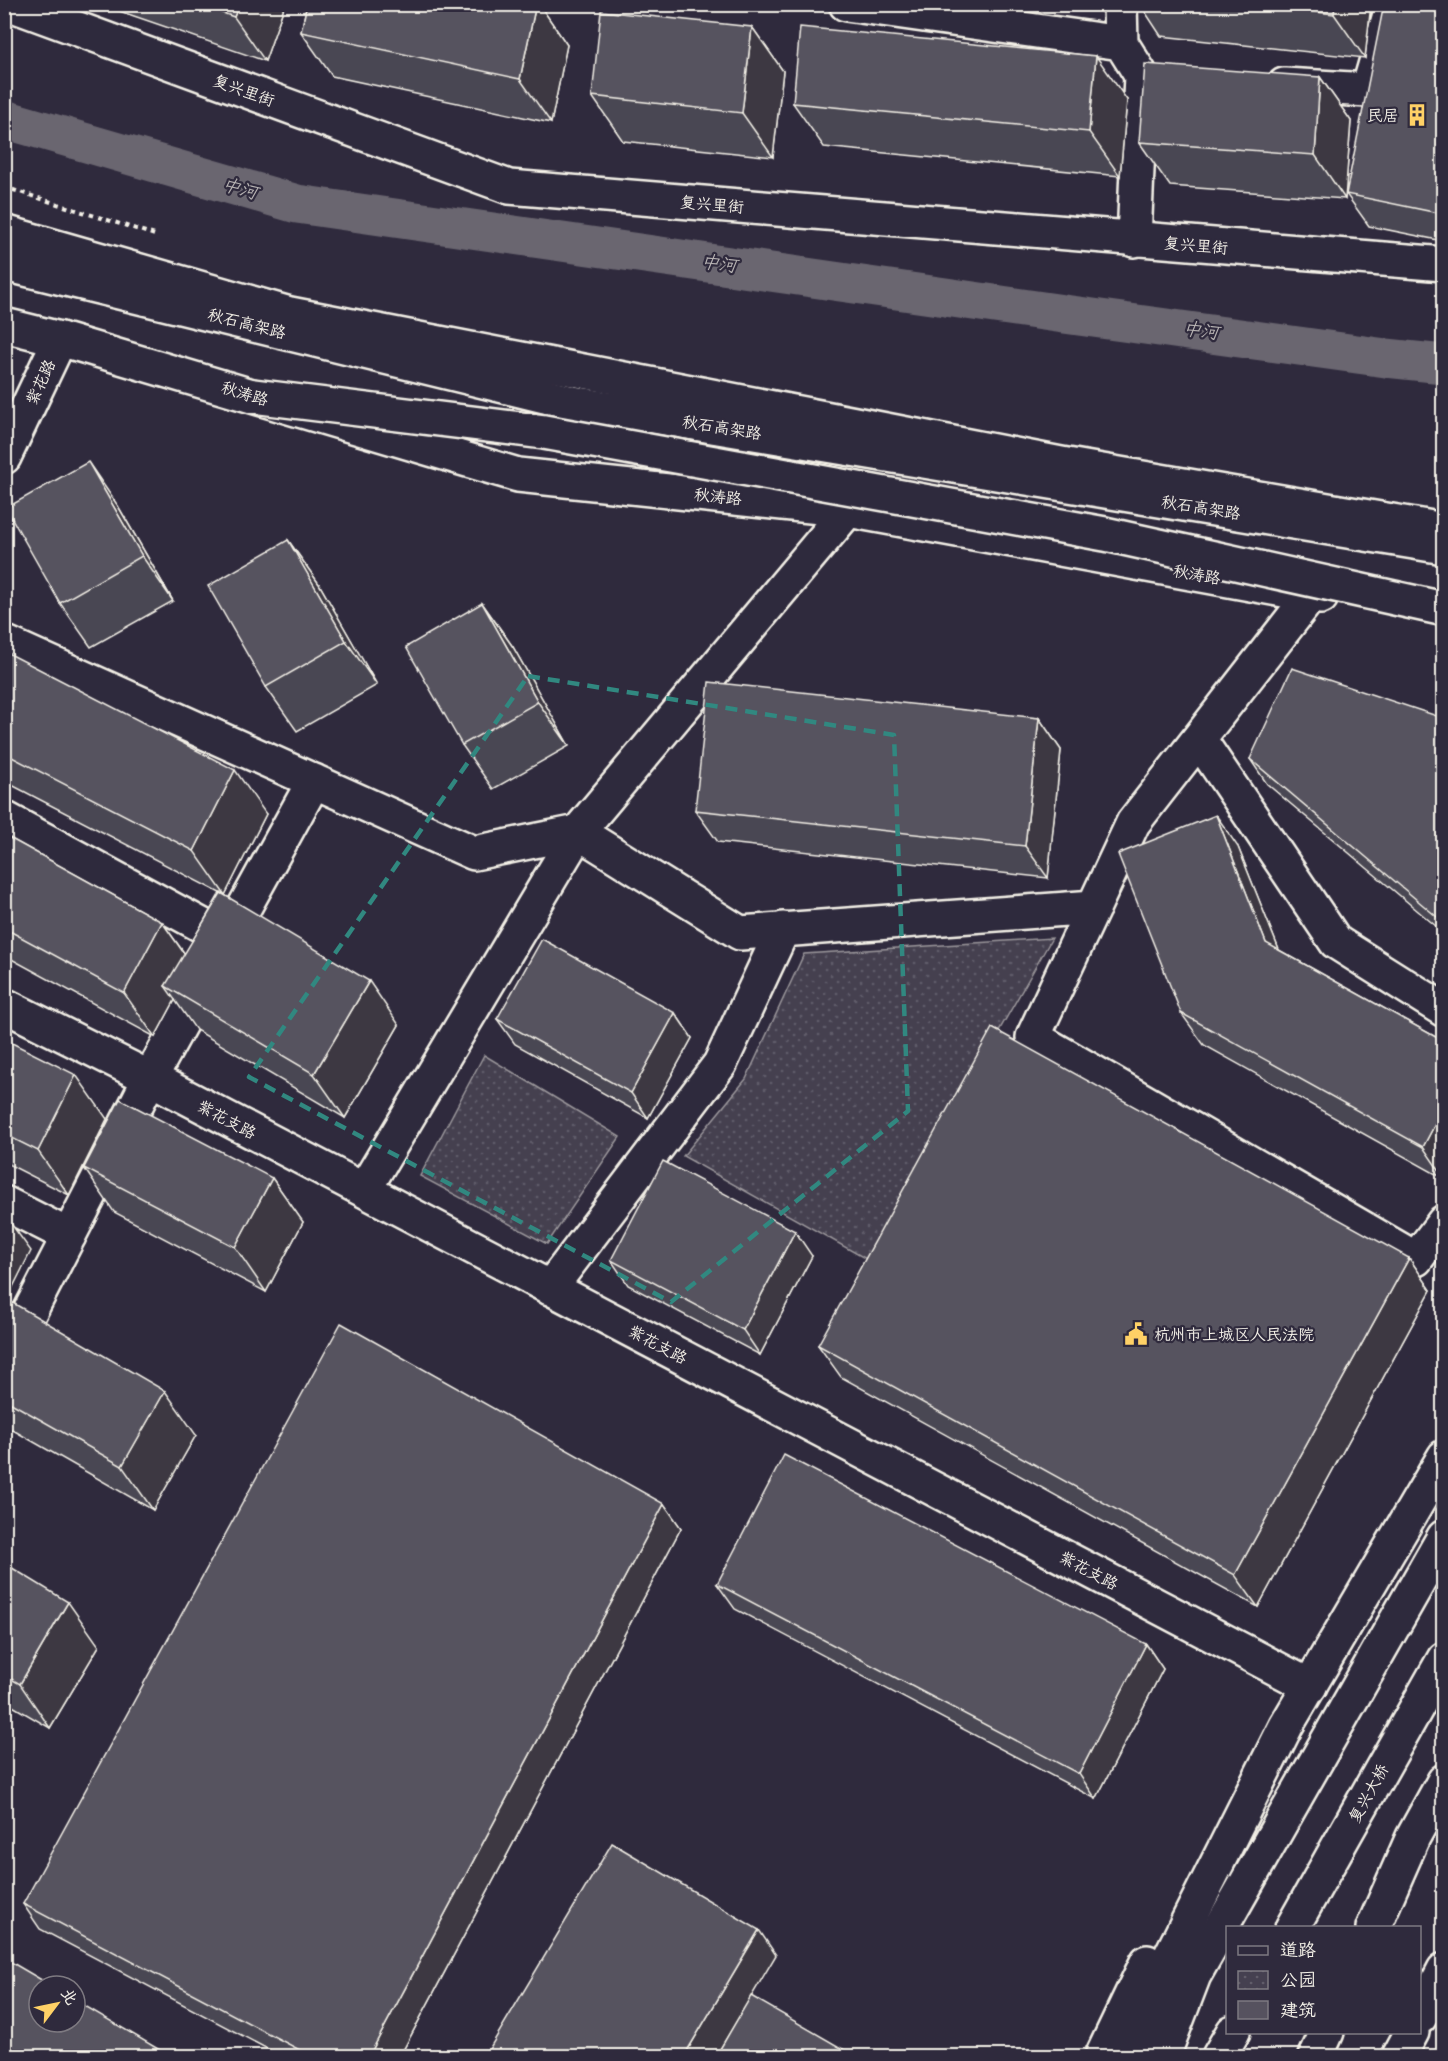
<svg xmlns="http://www.w3.org/2000/svg" width="1448" height="2061" font-family="Delius,'LXGW WenKai TC',sans-serif">
<style>
.park{fill:url(#park-dots);stroke:#9c989c;stroke-width:1.5}
.lines{fill:none;stroke-linecap:round;stroke-linejoin:round}
.canal{stroke:#6a6670;stroke-width:39}
.minor-casing{stroke:#f4f1e8;stroke-width:38}
.major-casing{stroke:#f4f1e8;stroke-width:38}
.highway-casing{stroke:#f4f1e8;stroke-width:38}
.path{stroke:#f4f1e8;stroke-width:4;stroke-dasharray:4.5 4.5;stroke-linecap:butt}
.minor{stroke:#2f2a3d;stroke-width:33}
.major{stroke:#2f2a3d;stroke-width:33}
.highway{stroke:#2f2a3d;stroke-width:33}
.highway-bridge-casing{stroke:#f4f1e8;stroke-width:38;stroke-linecap:butt}
.highway-bridge{stroke:#2f2a3d;stroke-width:33}
.wall{fill:#4a4752;stroke:#f4f1e8;stroke-width:1.5}
.shaded-wall{fill:#3c3942;stroke:#f4f1e8;stroke-width:1.5}
.building{fill:#56525f;stroke:#f4f1e8;stroke-width:1.5}
.marked{fill:none;stroke:#318880;stroke-width:4.5;stroke-dasharray:12 8;stroke-linejoin:round}
.labels{text-anchor:middle;dominant-baseline:central;stroke-width:4.5;stroke-linejoin:round;paint-order:stroke}
.street-label{font-size:16px;fill:#f4f1e8;stroke:#2f2a3d}
.poi-label{font-size:16px;fill:#f4f1e8;stroke:#2f2a3d;text-anchor:end}
.water-label{font-size:18px;font-style:italic;fill:#b6b2b2;stroke:#2f2a3d}
</style>
<defs>
<pattern id="park-dots" width="8" height="8" patternUnits="userSpaceOnUse" patternTransform="scale(1.5)"><rect width="8" height="8" fill="#454050"/><path d="M2 2h.1M6 6h.1" fill="none" stroke="#605c69" stroke-width="1.8" stroke-linecap="round"/></pattern>
</defs>
<rect width="100%" height="100%" fill="#2f2a3d"/>
<filter id="ink" filterUnits="userSpaceOnUse"><feTurbulence type="fractalNoise" baseFrequency=".0167" numOctaves="2"/><feDisplacementMap in="SourceGraphic" scale="12" xChannelSelector="R" yChannelSelector="G"/><feConvolveMatrix kernelMatrix="1 2 1 2 8 2 1 2 1" color-interpolation-filters="sRGB"/></filter>
<g filter="url(#ink)">
<!-- park -->
<path class="park" d="M1052,938L868,1260L683,1156L746,1079L804,954Z
M484,1055L620,1137L547,1244L420,1176Z"/>
<g class="lines">
<!-- canal -->
<path class="canal" d="M4,119L297,204L1064,314L1386,358L1444,364"/>
<!-- minor casing -->
<g class="minor-casing">
<path id="minor" d="M10,4L509,187L1444,264
M846,4L1121,43
M1120,4L1121,43L1141,75L1134,240
M1284,85L1368,90L1393,4
M4,457L60,339
M1311,595L1133,823L1033,1037L1416,1259L1444,1222
M4,642L474,853L578,832L740,933L1094,907
M1199,739L1336,942L1444,1010
M4,818L227,939
M4,1005L150,1078L1310,1686
M364,1190L578,832L848,510
M4,1203L69,1236
M550,1288L720,1064L783,929
M4,1362L150,1078L314,781"/>
</g>
<!-- major casing -->
<g class="major-casing">
<path id="major" d="M4,232L290,314L1061,464L1444,530
M4,325L60,339L518,475L848,510L1321,597
M1102,2056L1147,1962
M1132,2056L1166,1965L1286,1726L1444,1457"/>
</g>
<!-- highway casing -->
<g class="highway-casing">
<path id="highway" d="M9,265L573,403L1444,547
M1292,1928L1444,1659
M1373,1928L1413,1837L1444,1781
M1420,2017L1444,1970
M1163,2056L1194,1975L1444,1537
M1219,2056L1233,2032
M1316,2056L1327,2032
M1399,2056L1412,2032"/>
</g>
<!-- path -->
<path class="path" d="M4,187L158,236"/>
<!-- minor -->
<use href="#minor" class="minor"/>
<!-- major -->
<use href="#major" class="major"/>
<!-- highway -->
<use href="#highway" class="highway"/>
<!-- highway-bridge casing -->
<g class="highway-bridge-casing">
<path id="highway-bridge" d="M253,396L544,432L1105,534L1444,609"/>
</g>
<!-- highway-bridge -->
<use href="#highway-bridge" class="highway-bridge"/>
</g>
<!-- wall -->
<path class="wall" d="M99,4H285L265,61Z
M307,4H539L567,45L551,123L332,76L301,32Z
M1140,4H1371L1365,58L1161,36Z
M1443,4V241L1369,226L1346,194Z
M752,27L783,71L773,157L623,141L592,96Z
M1320,77L1351,121L1345,199L1170,186L1139,142Z
M1127,100L1120,176L824,147L793,103Z
M118,506L173,601L91,647L60,603Z
M288,540L319,584L377,685L297,731L266,687Z
M482,603L513,647L569,746L493,789L462,745Z
M4,651L266,814L225,895L399,1025L345,1118L196,1030L175,1000L155,1037L4,955V835L162,922L185,954L220,893L4,781Z
M1039,718L1061,750L1048,878L718,842L695,810Z
M1443,718V932L1267,784L1250,759Z
M1238,847L1279,950L1443,1041V1178L1204,1045L1181,1013Z
M675,1013L692,1038L648,1118L515,1044L497,1019Z
M4,1039L107,1119L69,1195L4,1162Z
M84,1168L272,1178L303,1222L266,1292L114,1212Z
M812,1256L760,1355L628,1285L611,1260Z
M1409,1258L1431,1290L1258,1607L841,1377L818,1345Z
M4,1318L196,1435L153,1510L4,1425Z
M664,1504L681,1528L400,2056H281L40,1929L23,1904Z
M4,1563L99,1646L50,1728L4,1701Z
M717,1584L1146,1644L1163,1669L1096,1799L735,1609Z"/>
<!-- shaded-wall -->
<path class="shaded-wall" d="M239,4H285L265,61L234,17Z
M536,4H539L567,45L551,123L520,79Z
M1335,4H1371L1365,58L1334,14Z
M752,27L783,71L773,157L742,113Z
M1096,56L1127,100L1120,176L1089,132Z
M1320,77L1351,121L1345,199L1315,155Z
M88,462L118,506L173,601L142,556Z
M288,540L319,584L377,685L346,641Z
M482,603L513,647L569,746L538,702Z
M1039,718L1061,750L1048,878L1025,846Z
M235,770L266,814L225,895L194,851Z
M1216,815L1238,847L1289,975L1266,943Z
M162,922L193,966L165,986L175,1000L155,1037L124,993Z
M369,981L399,1025L345,1118L314,1074Z
M675,1013L692,1038L648,1118L631,1093Z
M76,1075L107,1119L69,1195L38,1151Z
M1443,1109V1176L1423,1147Z
M272,1178L303,1222L266,1292L235,1247Z
M4,1214L31,1251L4,1305Z
M795,1231L812,1256L760,1355L743,1330Z
M1409,1258L1431,1290L1258,1607L1235,1575Z
M165,1391L196,1435L153,1510L122,1466Z
M664,1504L681,1528L400,2056H369Z
M68,1602L99,1646L50,1728L20,1684Z
M1146,1644L1163,1669L1096,1799L1079,1774Z
M759,1930L776,1955L716,2056H684Z"/>
<!-- building -->
<path class="building" d="M197,4H239L234,17Z
M307,4H536L520,79L301,32Z
M1246,4H1335L1334,14Z
M1384,4H1443V214L1346,194Z
M601,11L752,27L742,113L592,96Z
M800,27L1096,56L1089,132L793,103Z
M1145,64L1320,77L1315,155L1139,142Z
M88,462L142,556L60,603L6,508Z
M288,540L346,641L266,687L208,586Z
M482,603L538,702L462,745L406,647Z
M4,651L235,770L194,851L4,753Z
M1292,668L1443,718V922L1250,759Z
M709,682L1039,718L1025,846L695,810Z
M1216,815L1266,943L1443,1041V1109L1423,1147L1181,1013L1118,854Z
M4,835L162,922L124,993L4,928Z
M221,893L369,981L314,1074L165,986Z
M542,939L675,1013L631,1093L497,1019Z
M992,1028L1409,1258L1235,1575L818,1345Z
M4,1039L76,1075L38,1151L4,1134Z
M120,1099L272,1178L235,1247L84,1168Z
M663,1161L795,1231L743,1330L611,1260Z
M13,1303L165,1391L122,1466L4,1399V1318Z
M341,1323L664,1504L369,2056H311L23,1904Z
M784,1455L1146,1644L1079,1774L717,1584Z
M4,1563L68,1602L20,1684L4,1675Z
M612,1843L759,1930L684,2056H485Z
M4,1958L52,1986H39V2022H75V2000L170,2056H4Z
M751,1996L855,2056H716Z"/>
</g>
<!-- marked area -->
<path class="marked" d="M528,676L894,735L908,1111L671,1302L249,1077Z"/>
<!-- icons -->
<defs>
<g id="building-bare" transform="scale(1.8)"><path d="M-4-6H4V6H1V3H-1V6H-4ZM-2.5-4.3h1.7v1.8h-1.7ZM.8-4.3h1.7v1.8H.8ZM-2.5-1h1.7V.8h-1.7ZM.8-1h1.7V.8H.8Z" fill="#ffd166" stroke="#2f2a3d" stroke-width="2.5" paint-order="stroke"/></g>
<g id="civic-bare" transform="scale(1.8)"><path d="M-.6-6.5H3V-4.5H.6V-3L4-1V1h2V6H-6V1h2V-1L-.6-3ZM-1.2 2.5V6h2.4V2.5Z" fill="#ffd166" stroke="#2f2a3d" stroke-width="2.5" paint-order="stroke"/></g>
</defs>
<g fill-rule="evenodd">
<use href="#building-bare" x="1417" y="115"/>
<use href="#civic-bare" x="1136" y="1334"/>
</g>
<g class="labels">
<!-- street labels -->
<g class="street-label">
<text transform="translate(244 90) rotate(20)">复兴里街</text>
<text transform="translate(712 204) rotate(5)">复兴里街</text>
<text transform="translate(1196 245) rotate(5)">复兴里街</text>
<text transform="translate(247 323) rotate(14)">秋石高架路</text>
<text transform="translate(40 382) rotate(-65)">紫花路</text>
<text transform="translate(245 393) rotate(17)">秋涛路</text>
<text transform="translate(722 427) rotate(9)">秋石高架路</text>
<text transform="translate(718 496) rotate(6)">秋涛路</text>
<text transform="translate(1201 507) rotate(9)">秋石高架路</text>
<text transform="translate(1197 574) rotate(10)">秋涛路</text>
<text transform="translate(227 1119) rotate(28)">紫花支路</text>
<text transform="translate(658 1344) rotate(28)">紫花支路</text>
<text transform="translate(1089 1570) rotate(28)">紫花支路</text>
<text transform="translate(1368 1793) rotate(-61)">复兴大桥</text>
</g>
<!-- poi labels -->
<g class="poi-label">
<text x="1399" y="115">民居</text>
<text x="1154" y="1334" text-anchor="start">杭州市上城区人民法院</text>
</g>
<!-- water labels -->
<g class="water-label">
<text transform="translate(240 188) rotate(16)">中河</text>
<text transform="translate(719 263) rotate(8)">中河</text>
<text transform="translate(1201 330) rotate(8)">中河</text>
</g>
</g>
<!-- margin -->
<rect width="1448" height="2061" fill="none" stroke="#2f2a3d" stroke-width="24"/>
<rect x="12" y="12" width="1424" height="2037" fill="none" stroke="#f4f1e8" stroke-width="2" filter="url(#ink)"/>
<!-- legend -->
<rect x="1226" y="1926" width="195" height="108" fill="#2f2a3d" stroke="#7e7a81" stroke-width="1.5"/>
<rect x="1238" y="1946" width="30" height="9" fill="#2f2a3d" stroke="#7e7a81" stroke-width="1.5"/>
<text x="1280" y="1956" font-size="18" fill="#f4f1e8">道路</text>
<rect x="1238" y="1971" width="30" height="18" fill="url(#park-dots)" stroke="#7e7a81" stroke-width="1.5"/>
<text x="1280" y="1986" font-size="18" fill="#f4f1e8">公园</text>
<rect x="1238" y="2001" width="30" height="18" fill="#56525f" stroke="#7e7a81" stroke-width="1.5"/>
<text x="1280" y="2016" font-size="18" fill="#f4f1e8">建筑</text>
<!-- north arrow -->
<g transform="translate(57 2004) rotate(58)"><circle r="28" fill="#2f2a3d" stroke="#7e7a81" stroke-width="1.5"/>
<path d="M0-4.5L10 22L0 15L-10 22Z" fill="#ffd166"/>
<text y="-9" font-size="16" font-weight="bold" text-anchor="middle" fill="#f4f1e8">北</text>
</g>
</svg>
